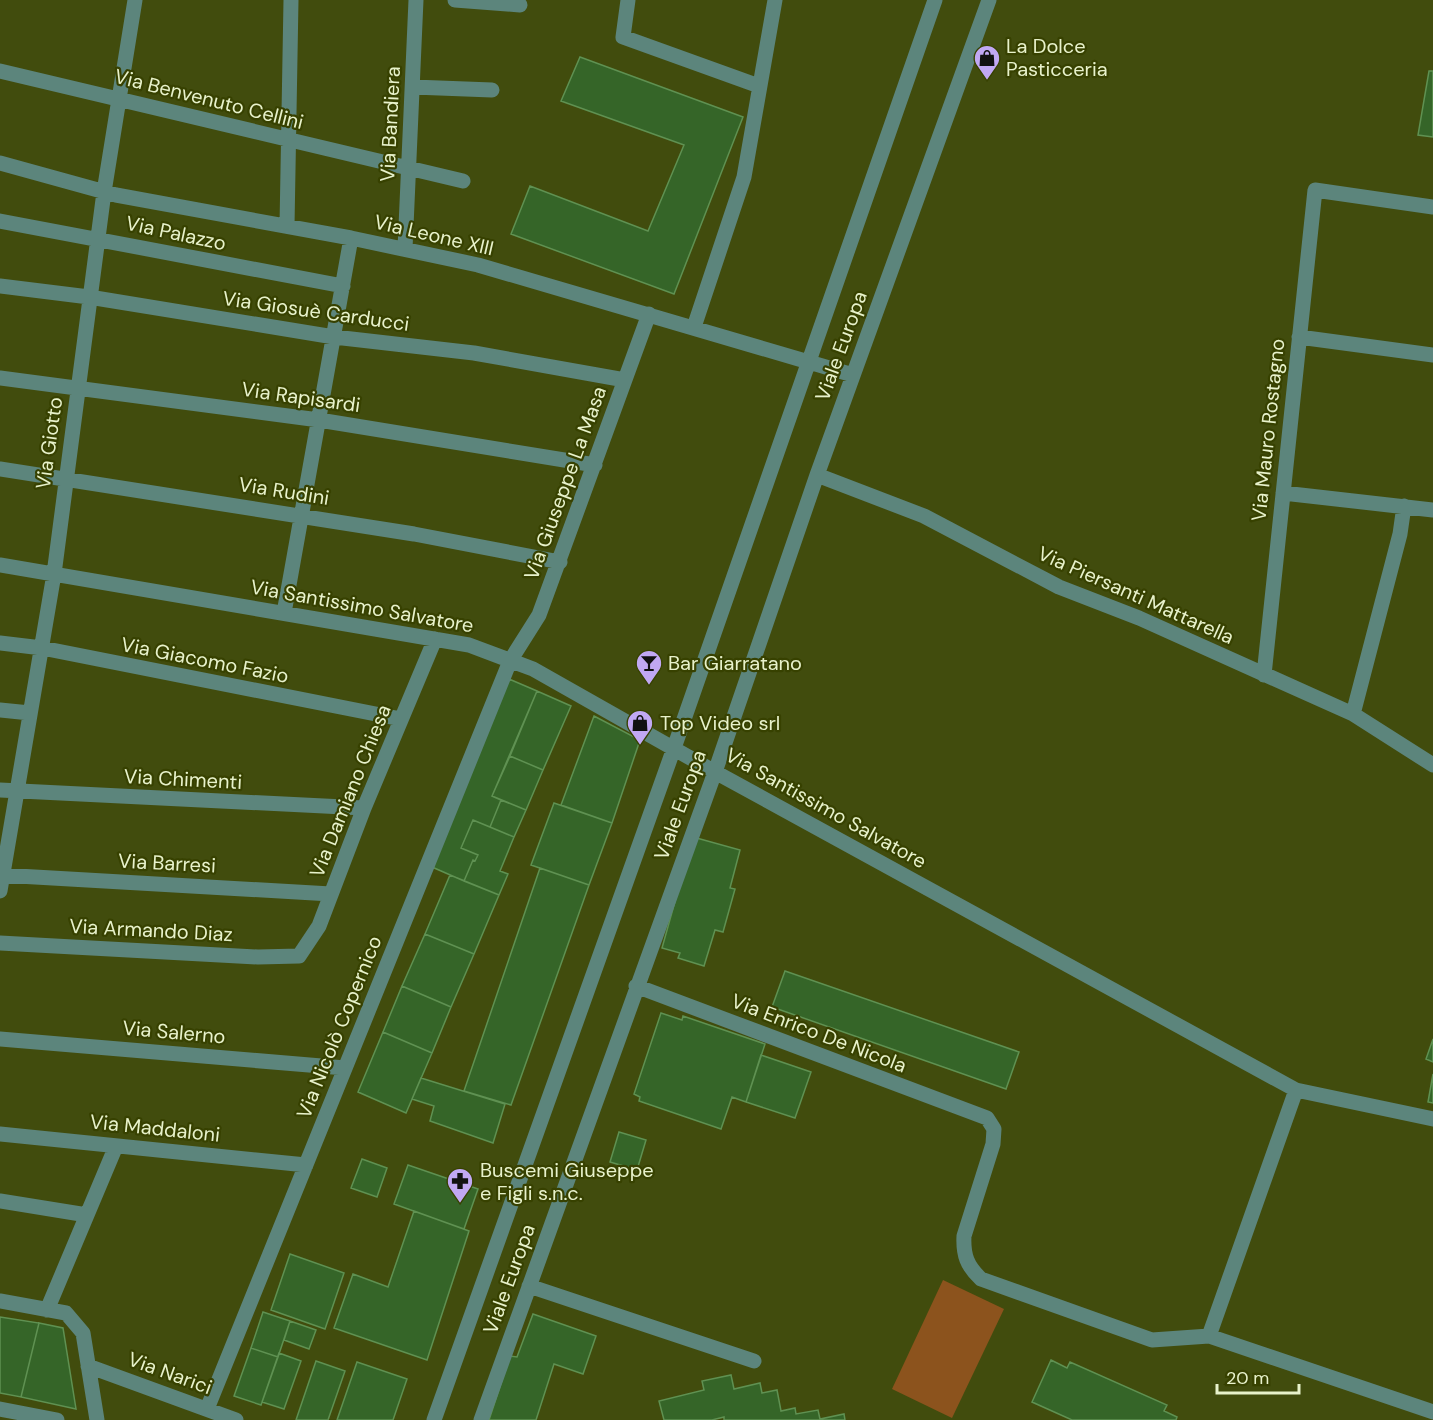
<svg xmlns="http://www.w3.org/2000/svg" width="1433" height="1420" font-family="'DM Sans',sans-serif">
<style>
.green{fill:#8c531d}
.building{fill:#356528;stroke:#5f9152;stroke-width:1.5}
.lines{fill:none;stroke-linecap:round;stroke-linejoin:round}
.minor{stroke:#5c857c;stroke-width:15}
.labels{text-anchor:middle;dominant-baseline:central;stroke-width:4.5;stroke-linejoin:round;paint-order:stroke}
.poi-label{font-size:20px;fill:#e8f2cb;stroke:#374100;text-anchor:start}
.street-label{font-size:20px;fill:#e8f2cb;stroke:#374100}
</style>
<rect width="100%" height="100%" fill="#414c0d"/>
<!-- green -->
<path class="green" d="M943,1280L1004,1309L952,1418L892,1389Z"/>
<!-- building -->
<path class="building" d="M580,57L743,117L674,294L511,234L530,186L648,231L684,145L561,101Z
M1429,71H1433V137L1418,135Z
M509,679L537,691L492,796L501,800L490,827L473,820L461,848L478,855L475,861L473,860L464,881L432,867Z
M537,691L571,706L543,770L510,756Z
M594,716L640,740L612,823L561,805Z
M510,756L543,770L526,810L492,796Z
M501,800L526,810L514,837L490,827Z
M554,803L612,823L589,885L531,865Z
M473,820L514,837L500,871L508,874L499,895L464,881L473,860L475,861L478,855L461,848Z
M693,837L740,850L730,888L735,889L723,932L715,930L704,966L678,958L680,953L662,948Z
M540,868L589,885L511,1105L464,1091Z
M450,875L499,895L474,954L425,934Z
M425,934L474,954L451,1007L402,986Z
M785,971L1019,1052L1006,1089L772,1007Z
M402,986L451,1007L432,1053L383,1032Z
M661,1013L682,1020L683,1016L765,1044L746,1102L732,1097L721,1129L639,1101L640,1097L634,1094Z
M383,1032L432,1053L406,1113L358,1092Z
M1433,1039V1062L1426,1059Z
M761,1055L811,1072L795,1118L746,1102Z
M1433,1074V1103L1428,1102Z
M421,1078L505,1104L493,1143L430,1121L434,1106L412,1099Z
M619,1132L646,1140L637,1170L610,1162Z
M362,1159L387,1168L377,1197L351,1188Z
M408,1165L478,1189L464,1229L394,1204Z
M414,1211L469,1231L427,1360L334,1328L353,1274L388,1287Z
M290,1254L344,1273L325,1329L271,1310Z
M263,1312L290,1321L278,1357L251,1348Z
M533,1314L596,1336L583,1374L554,1364L536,1420H489L510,1356L517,1357Z
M0,1317L39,1323L21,1397L0,1393Z
M290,1321L316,1330L309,1349L284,1340Z
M39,1323L63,1328L76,1409L21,1397Z
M251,1348L278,1357L261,1405L234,1396Z
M279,1353L301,1361L284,1409L262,1402Z
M1051,1360L1067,1368L1070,1362L1167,1405L1164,1411L1177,1417L1176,1420H1072L1032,1402Z
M316,1361L345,1371L328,1420H296Z
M357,1362L407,1379L393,1420H337Z
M731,1375L734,1389L760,1383L762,1393L777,1390L781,1411L795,1408L796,1414L818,1410L820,1419L844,1414L845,1420H724V1417L712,1420H664L659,1401L704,1390L702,1381Z"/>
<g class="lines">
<!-- minor -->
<path class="minor" d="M455,0L520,5
M628,0L623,37L759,86
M0,71L463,181
M413,87L492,90
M0,163L116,195L351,238L478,265L853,375
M0,221L343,286
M287,226L291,0
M405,249L416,0
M0,286L89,297L334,337L474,353L625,380
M694,327L744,177L775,0
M1299,337L1433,355
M0,378L319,420L595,465
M0,469L414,534L560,562
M817,475L924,516L1059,587L1139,618L1353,714L1433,765
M1283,493L1433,510
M0,565L469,645L533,669L715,772L1296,1090L1433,1119
M284,613L351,238
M0,643L42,648L401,719
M1264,675L1315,190L1433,207
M0,710L30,713
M1353,714L1400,534L1404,506
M0,790L364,808
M0,875L331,894
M0,891L54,574L104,192L135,0
M0,943L258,957L299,956L319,926L364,808L435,639
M636,986L987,1118L994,1129L993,1144L964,1236C963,1255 967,1266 981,1279L1152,1340L1209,1336L1433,1412
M0,1039L345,1068
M0,1134L306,1165
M0,1201L87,1215
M529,1286L754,1361
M0,1301L66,1313L83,1333L97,1420
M47,1310L116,1146
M1209,1336L1296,1090
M88,1366L236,1420
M0,1409L57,1420
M207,1409L510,661L539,615L649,314
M434,1420L674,748L935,0
M481,1420L715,772L817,475L989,0"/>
</g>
<!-- icons -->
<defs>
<g id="shop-pin" transform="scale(1.35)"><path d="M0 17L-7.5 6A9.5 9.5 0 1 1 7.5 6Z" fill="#c1a8f3" stroke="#374100"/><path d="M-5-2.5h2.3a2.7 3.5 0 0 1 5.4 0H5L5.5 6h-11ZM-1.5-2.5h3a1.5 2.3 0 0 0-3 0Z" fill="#111"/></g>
<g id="bar-pin" transform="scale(1.35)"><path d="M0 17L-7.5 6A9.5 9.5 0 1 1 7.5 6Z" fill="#c1a8f3" stroke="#374100"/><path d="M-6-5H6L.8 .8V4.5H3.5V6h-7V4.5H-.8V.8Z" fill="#111"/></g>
<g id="pharmacy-pin" transform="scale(1.35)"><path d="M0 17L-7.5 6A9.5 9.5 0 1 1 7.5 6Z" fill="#c1a8f3" stroke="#374100"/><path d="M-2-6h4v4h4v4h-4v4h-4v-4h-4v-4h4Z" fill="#111"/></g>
</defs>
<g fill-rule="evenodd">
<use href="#shop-pin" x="987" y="58"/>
<use href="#bar-pin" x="649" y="663"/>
<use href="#shop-pin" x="640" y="723"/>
<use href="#pharmacy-pin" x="460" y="1181"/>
</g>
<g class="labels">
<!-- poi labels -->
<g class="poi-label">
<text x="1006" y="46">La Dolce<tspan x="1006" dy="23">Pasticceria</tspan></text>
<text x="668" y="663">Bar Giarratano</text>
<text x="660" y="723">Top Video srl</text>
<text x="480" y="1170">Buscemi Giuseppe<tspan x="480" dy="23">e Figli s.n.c.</tspan></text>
</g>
<!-- street labels -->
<g class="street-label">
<text transform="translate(209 99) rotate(14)">Via Benvenuto Cellini</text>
<text transform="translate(390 124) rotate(-87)">Via Bandiera</text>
<text transform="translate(176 233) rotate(12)">Via Palazzo</text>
<text transform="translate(434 235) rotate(13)">Via Leone XIII</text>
<text transform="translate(316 311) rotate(8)">Via Giosuè Carducci</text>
<text transform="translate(841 346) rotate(-70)">Viale Europa</text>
<text transform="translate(301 397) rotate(8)">Via Rapisardi</text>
<text transform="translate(1268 430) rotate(-84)">Via Mauro Rostagno</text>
<text transform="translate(49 443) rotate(-82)">Via Giotto</text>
<text transform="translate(565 483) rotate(-70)">Via Giuseppe La Masa</text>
<text transform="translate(284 491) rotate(9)">Via Rudini</text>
<text transform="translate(1136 595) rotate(24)">Via Piersanti Mattarella</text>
<text transform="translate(362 606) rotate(10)">Via Santissimo Salvatore</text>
<text transform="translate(205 660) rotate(11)">Via Giacomo Fazio</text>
<text transform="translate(183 779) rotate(3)">Via Chimenti</text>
<text transform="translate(350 791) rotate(-68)">Via Damiano Chiesa</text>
<text transform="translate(680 805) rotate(-70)">Viale Europa</text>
<text transform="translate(826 808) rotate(29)">Via Santissimo Salvatore</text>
<text transform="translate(167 863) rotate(3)">Via Barresi</text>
<text transform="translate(151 930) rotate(3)">Via Armando Diaz</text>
<text transform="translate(339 1027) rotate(-68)">Via Nicolò Copernico</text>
<text transform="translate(174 1032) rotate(5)">Via Salerno</text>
<text transform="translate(819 1033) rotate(21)">Via Enrico De Nicola</text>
<text transform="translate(155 1128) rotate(6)">Via Maddaloni</text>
<text transform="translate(509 1279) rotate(-70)">Viale Europa</text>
<text transform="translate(170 1373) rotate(20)">Via Narici</text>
</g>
</g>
<!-- scale -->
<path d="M1217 1384v9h82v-9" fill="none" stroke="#e8f2cb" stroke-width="3"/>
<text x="1226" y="1384" font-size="18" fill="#e8f2cb" stroke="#374100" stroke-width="4.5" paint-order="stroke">20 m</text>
</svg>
